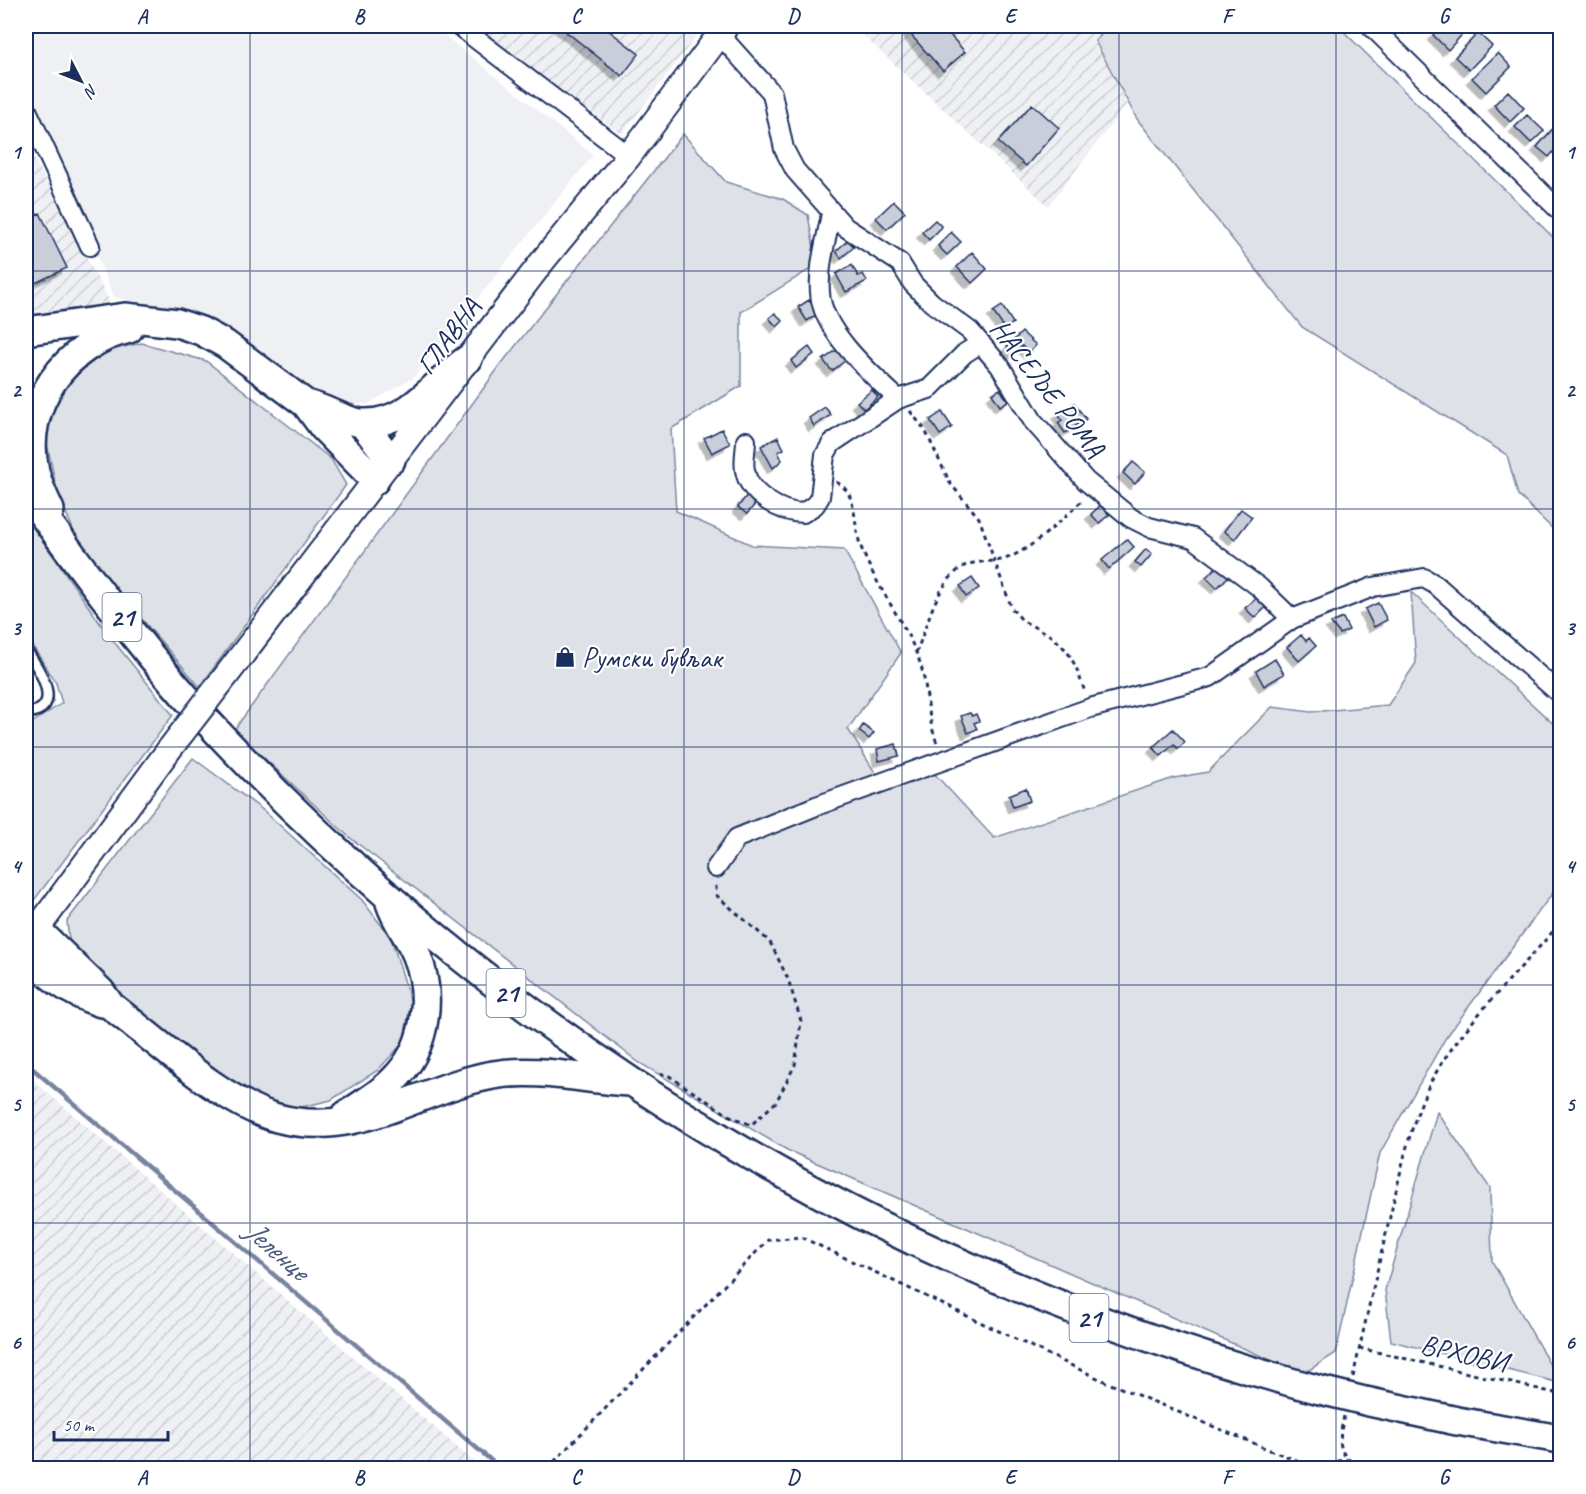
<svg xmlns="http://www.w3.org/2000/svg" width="1586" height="1494" font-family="Caveat,sans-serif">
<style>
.built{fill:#eff0f4}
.industrial{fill:url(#industrial-furrows)}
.grass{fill:#dee1e7;stroke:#7c88a2;stroke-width:1.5}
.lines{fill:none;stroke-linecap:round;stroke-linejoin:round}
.stream{stroke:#77839f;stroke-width:4.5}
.building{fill:#caceda;stroke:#1b2f5e;stroke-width:1.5;filter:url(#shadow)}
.lane-casing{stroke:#1b2f5e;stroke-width:14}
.street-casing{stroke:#1b2f5e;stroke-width:22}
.secondary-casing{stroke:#1b2f5e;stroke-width:28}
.primary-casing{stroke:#1b2f5e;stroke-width:32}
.path{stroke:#1b2f5e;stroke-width:3;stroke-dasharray:4.5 4.5;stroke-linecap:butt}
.lane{stroke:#fff;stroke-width:9}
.street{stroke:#fff;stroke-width:18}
.secondary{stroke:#fff;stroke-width:24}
.primary{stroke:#fff;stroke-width:27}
.secondary-bridge-casing{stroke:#1b2f5e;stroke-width:28;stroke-linecap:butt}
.primary-bridge-casing{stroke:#1b2f5e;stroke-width:32;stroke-linecap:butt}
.secondary-bridge{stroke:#fff;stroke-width:24}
.primary-bridge{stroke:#fff;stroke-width:27}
.grid{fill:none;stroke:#1b2f5e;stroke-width:1.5;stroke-opacity:0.55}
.labels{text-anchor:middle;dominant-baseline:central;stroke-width:4.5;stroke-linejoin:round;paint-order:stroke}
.shield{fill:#fff;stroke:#5f6d8e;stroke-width:1.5}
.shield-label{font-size:27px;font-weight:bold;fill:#1b2f5e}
.street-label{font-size:28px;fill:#1b2f5e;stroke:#fff}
.poi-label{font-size:28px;fill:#1b2f5e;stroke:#fff;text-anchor:start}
.water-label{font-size:30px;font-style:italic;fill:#49597e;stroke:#fff}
.neatline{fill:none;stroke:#1b2f5e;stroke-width:2}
.grid-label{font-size:20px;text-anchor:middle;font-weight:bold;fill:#1b2f5e}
</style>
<defs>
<pattern id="industrial-furrows" width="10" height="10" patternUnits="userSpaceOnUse" patternTransform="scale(1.5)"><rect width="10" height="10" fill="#eff0f4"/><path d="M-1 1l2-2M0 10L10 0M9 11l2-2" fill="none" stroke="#ccced4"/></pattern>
<filter id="shadow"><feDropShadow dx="-5.5" dy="5.5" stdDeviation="0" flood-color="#0004"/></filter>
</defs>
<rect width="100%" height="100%" fill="#fff"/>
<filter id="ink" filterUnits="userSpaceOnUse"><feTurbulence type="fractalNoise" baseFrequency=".0167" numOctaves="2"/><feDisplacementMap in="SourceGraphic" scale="12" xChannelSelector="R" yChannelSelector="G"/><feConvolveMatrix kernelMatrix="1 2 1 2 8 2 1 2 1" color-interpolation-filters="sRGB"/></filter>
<g filter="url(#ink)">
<!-- built -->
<path class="built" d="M26,26H433L593,155L414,377L368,404L337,405L200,316L114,297L26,85Z"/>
<!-- industrial -->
<path class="industrial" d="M470,26H704L622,134Z
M853,26H1110L1095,42L1127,104L1048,206Z
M26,143L110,302L26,318Z
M26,1074L481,1468H26Z"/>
<!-- grass -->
<path class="grass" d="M1110,26H1338L1560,244V536L1518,495L1507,455L1302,327L1137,119L1095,41Z
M683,134L726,182L783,199L808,215L817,265L741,312V386L671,429L676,511L752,545L844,550L901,653L848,729L879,779L930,769L994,838L1174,778L1208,772L1272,707L1311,712L1388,705L1416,663L1411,592L1560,730V883L1445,1039L1380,1153L1336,1353L1303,1374L787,1150L638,1062L348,836L234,730L502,363Z
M142,343L206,361L331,459L346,485L200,687L81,548L57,492L43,424L69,374L110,350Z
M26,517L107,633L173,715L26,911V727L62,703L56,683L26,635Z
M193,758L264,811L362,900L391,938L411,1002L403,1043L378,1070L331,1100L285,1111L250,1094L131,1007L69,940L67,921Z
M1437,1112L1490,1188L1492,1261L1560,1383L1391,1341L1385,1290Z"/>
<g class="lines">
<!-- stream -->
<path class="stream" d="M26,1063L500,1468"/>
</g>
<!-- building -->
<path class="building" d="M559,26H603L639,54L622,76Z
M903,26H942L965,52L943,71Z
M1442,26H1470L1448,50L1433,35Z
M1478,33L1492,46L1469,70L1455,57Z
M1498,53L1511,67L1486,92L1472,78Z
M1508,91L1524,108L1510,122L1494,105Z
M1032,104L1059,128L1026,166L998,142Z
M1527,115L1544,131L1531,143L1515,127Z
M1556,125L1560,129V144L1549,157L1537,147Z
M894,201L905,212L887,229L876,218Z
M40,213L67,268L29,286L26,279V256L31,253L26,242V220Z
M935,220L942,227L929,240L922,232Z
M951,232L961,242L947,255L938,246Z
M848,240L854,247L841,258L836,251Z
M972,252L987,269L972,283L957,267Z
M852,265L858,276L863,274L867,281L846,292L836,274Z
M809,300L818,314L807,321L798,307Z
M1002,306L1013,323L1005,329L993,312Z
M775,313L783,321L777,327L769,318Z
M1022,332L1036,345L1029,353L1022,346L1014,354L1007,347Z
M809,347L814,354L796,368L791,361Z
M838,349L846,360L832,371L823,360Z
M1000,389L1008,401L1000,406L992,394Z
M872,390L878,397L864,409L857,402Z
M1074,403L1086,419L1065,433L1058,423L1062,420L1058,414Z
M825,407L831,415L814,426L809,418Z
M942,412L952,427L940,435L930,420Z
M722,429L730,444L712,453L704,438Z
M778,437L784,449L778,452L782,460L773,468L761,446Z
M1133,462L1145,472L1135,484L1123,473Z
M747,495L756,503L747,514L738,507Z
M1101,505L1109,515L1099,523L1091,514Z
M1241,509L1252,517L1235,539L1224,531Z
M1127,539L1134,547L1109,569L1102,560Z
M1146,549L1152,554L1141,567L1135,562Z
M1220,564L1230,575L1217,588L1206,577Z
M972,578L979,588L966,597L960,586Z
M1259,596L1268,605L1255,618L1245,608Z
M1378,603L1387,620L1374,627L1365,609Z
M1343,618L1349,630L1340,634L1331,623Z
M1301,635L1306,641L1309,638L1316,646L1299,661L1287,647Z
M1275,659L1284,674L1264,686L1256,671Z
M970,713L972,716L976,714L979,721L974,723L977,729L968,733L961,716Z
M863,725L874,733L869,739L859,731Z
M1173,729L1185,742L1178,749L1174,744L1161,756L1153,747Z
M896,744L899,756L879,761L877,749Z
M1026,788L1030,801L1013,807L1009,795Z"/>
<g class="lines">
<!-- lane casing -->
<g class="lane-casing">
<path id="lane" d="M26,650C38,667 67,710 26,713"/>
</g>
<!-- street casing -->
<g class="street-casing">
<path id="street" d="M459,26L629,156
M1371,26L1560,211
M720,35L772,93L784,149L795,170L845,227L900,263L913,284L932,303L970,331L1000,366L1033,421L1086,481L1131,518L1149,527L1193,538L1259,587L1292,619L1373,587L1424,578L1436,585L1560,694
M26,108L90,246
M831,213C827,238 818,266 820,292C821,330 871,374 898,399
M746,441C746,450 743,461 745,470C748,494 781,513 803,513L815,505L820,497L825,455L832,443L898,399L929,389L965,353L981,343
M716,868L737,838L816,806L1090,708L1210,677L1292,619"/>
</g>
<!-- secondary casing -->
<g class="secondary-casing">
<path id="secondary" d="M219,685L545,258L629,156L726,26
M26,944L168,751"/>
</g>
<!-- primary casing -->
<g class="primary-casing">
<path id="primary" d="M26,331L125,317L177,323L201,331L225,344L306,404L323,427L375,480
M306,404C324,408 349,423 363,423C409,425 435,381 468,359
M362,423L391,460
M26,492C87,576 151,662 223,738C525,1056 896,1277 1320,1390
M50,510C44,497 38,485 35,471C20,406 66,343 129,329
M36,929L101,992L111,1006C157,1041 223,1103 277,1118C359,1140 418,1088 493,1075C539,1067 585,1080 630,1082
M26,950C46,976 70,993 101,1003
M346,1115C365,1102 385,1091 400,1073C427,1042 432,994 417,956C410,938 396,922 390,903
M1365,1401L1457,1421L1560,1439"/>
</g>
<!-- path -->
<path class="path" d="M910,411L925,430L950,483L979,518L1012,609L1023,621L1053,637L1067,651L1076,667L1085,692
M836,482C858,492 853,524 860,544C874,585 904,619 919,660C929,688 926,718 938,745
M916,653C928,624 933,593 957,571C971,557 993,565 1010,557C1037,545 1061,520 1083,500
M660,1075L666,1074L730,1116L751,1125L776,1102L795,1065L801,1021L788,979L770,942L716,895V882
M1359,1348L1560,1394
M1353,1377C1365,1324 1377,1270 1390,1217C1402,1167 1412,1110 1440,1066C1473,1014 1521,970 1560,923
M1344,1416C1337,1446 1337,1462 1372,1468
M548,1468L768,1240L801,1237L1106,1382L1270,1450L1315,1467L1347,1459"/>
<!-- lane -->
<use href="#lane" class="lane"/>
<!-- street -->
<use href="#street" class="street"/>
<!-- secondary -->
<use href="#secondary" class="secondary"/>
<!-- primary -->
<use href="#primary" class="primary"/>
<!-- secondary-bridge casing -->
<g class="secondary-bridge-casing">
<path id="secondary-bridge" d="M168,751L219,685"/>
</g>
<!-- primary-bridge casing -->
<g class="primary-bridge-casing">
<path id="primary-bridge" d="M1320,1390L1365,1401"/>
</g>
<!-- secondary-bridge -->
<use href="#secondary-bridge" class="secondary-bridge"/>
<!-- primary-bridge -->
<use href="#primary-bridge" class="primary-bridge"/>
</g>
</g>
<!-- grid -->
<path class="grid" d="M250,26V1468M467,26V1468M684,26V1468M902,26V1468M1119,26V1468M1336,26V1468M26,271H1560M26,509H1560M26,747H1560M26,985H1560M26,1223H1560"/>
<!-- icons -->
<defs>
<g id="shop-bare" transform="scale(1.62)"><path d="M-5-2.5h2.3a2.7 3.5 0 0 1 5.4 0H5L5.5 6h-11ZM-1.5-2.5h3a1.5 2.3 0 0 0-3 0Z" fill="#1b2f5e" stroke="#fff" stroke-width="2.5" paint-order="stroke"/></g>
</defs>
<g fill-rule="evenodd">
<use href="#shop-bare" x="565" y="657"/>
</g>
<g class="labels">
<!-- shield labels -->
<g class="shield">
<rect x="102.5" y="593" width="39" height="48" rx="4.5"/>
<rect x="486.5" y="969" width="39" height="48" rx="4.5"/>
<rect x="1069.5" y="1294" width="39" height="48" rx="4.5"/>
</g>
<g class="shield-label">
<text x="122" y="617">21</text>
<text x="506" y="993">21</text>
<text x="1089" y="1318">21</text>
</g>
<!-- street labels -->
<g class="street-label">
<text transform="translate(448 336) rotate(-53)">ГЛАВНА</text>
<text transform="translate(1048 388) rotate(52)">НАСЕЉЕ РОМА</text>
<text transform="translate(1464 1353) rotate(13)">ВРХОВИ</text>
</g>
<!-- poi labels -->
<g class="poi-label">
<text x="582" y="657">Румски бувљак</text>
</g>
<!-- water labels -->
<g class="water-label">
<text transform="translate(277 1250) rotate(41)">Јеленце</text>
</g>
</g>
<!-- margin -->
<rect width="1586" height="1494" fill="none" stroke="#fff" stroke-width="66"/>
<!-- north arrow -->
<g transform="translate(81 81) rotate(132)" stroke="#ffffff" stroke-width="4.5" paint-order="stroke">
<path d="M0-4.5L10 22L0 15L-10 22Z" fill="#1b2f5e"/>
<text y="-9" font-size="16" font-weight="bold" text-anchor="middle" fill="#1b2f5e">N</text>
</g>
<!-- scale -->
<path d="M54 1431v9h114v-9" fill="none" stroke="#1b2f5e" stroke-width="3"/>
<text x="63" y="1431" font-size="18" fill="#1b2f5e" stroke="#ffffff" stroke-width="4.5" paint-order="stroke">50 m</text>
<rect x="33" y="33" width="1520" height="1428" class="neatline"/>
<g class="grid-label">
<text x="142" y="23">A</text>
<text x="359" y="23">B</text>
<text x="576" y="23">C</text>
<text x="793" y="23">D</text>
<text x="1010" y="23">E</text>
<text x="1227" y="23">F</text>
<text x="1444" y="23">G</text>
<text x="16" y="159">1</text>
<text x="1570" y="159">1</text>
<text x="16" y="397">2</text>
<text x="1570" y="397">2</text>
<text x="16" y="635">3</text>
<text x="1570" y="635">3</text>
<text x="16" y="873">4</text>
<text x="1570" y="873">4</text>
<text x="16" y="1111">5</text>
<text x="1570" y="1111">5</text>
<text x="16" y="1349">6</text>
<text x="1570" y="1349">6</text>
<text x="142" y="1484">A</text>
<text x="359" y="1484">B</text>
<text x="576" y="1484">C</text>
<text x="793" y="1484">D</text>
<text x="1010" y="1484">E</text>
<text x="1227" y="1484">F</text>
<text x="1444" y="1484">G</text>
</g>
</svg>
